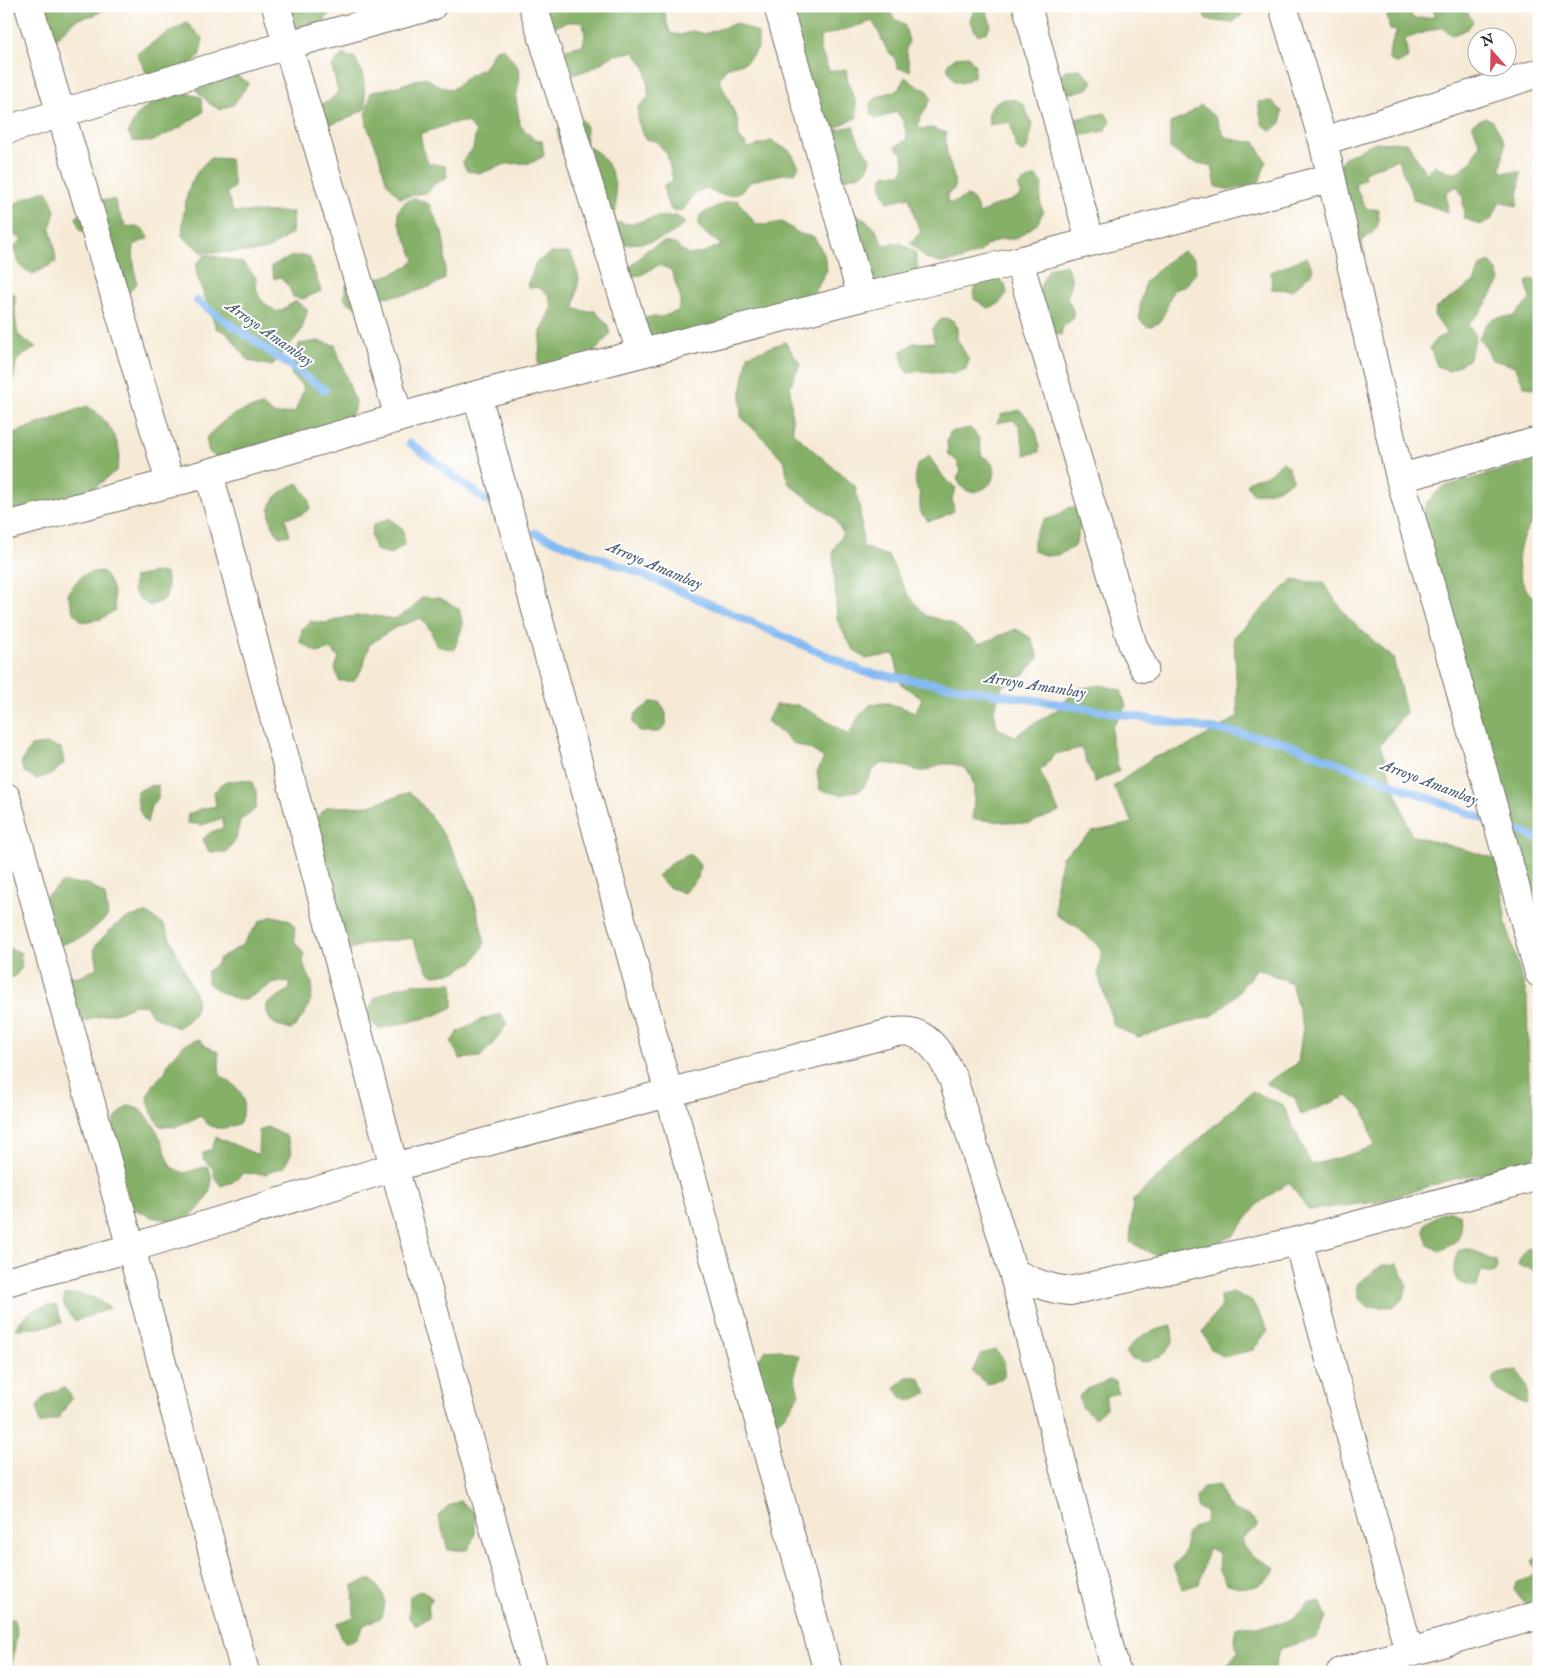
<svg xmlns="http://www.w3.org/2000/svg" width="1545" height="1678" font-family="'IM FELL English',serif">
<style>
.forest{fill:#85b067;stroke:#586e49}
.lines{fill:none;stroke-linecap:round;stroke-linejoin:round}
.stream{stroke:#84baf3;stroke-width:8}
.minor-casing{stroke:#726e67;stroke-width:30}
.minor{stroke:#fff;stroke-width:28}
.labels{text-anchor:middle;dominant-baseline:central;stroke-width:4;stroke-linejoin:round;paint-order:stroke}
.water-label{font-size:16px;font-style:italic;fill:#4a5d71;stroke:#fff}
</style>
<rect width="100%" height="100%" fill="#fff"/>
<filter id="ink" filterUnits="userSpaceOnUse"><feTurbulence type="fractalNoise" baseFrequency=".02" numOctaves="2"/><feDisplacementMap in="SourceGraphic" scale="10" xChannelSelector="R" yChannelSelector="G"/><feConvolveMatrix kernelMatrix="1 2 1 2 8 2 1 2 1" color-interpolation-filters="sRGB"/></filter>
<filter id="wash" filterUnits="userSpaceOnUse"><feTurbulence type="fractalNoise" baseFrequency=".0096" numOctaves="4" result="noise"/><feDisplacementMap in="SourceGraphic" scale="20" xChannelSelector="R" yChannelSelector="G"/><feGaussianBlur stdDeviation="1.12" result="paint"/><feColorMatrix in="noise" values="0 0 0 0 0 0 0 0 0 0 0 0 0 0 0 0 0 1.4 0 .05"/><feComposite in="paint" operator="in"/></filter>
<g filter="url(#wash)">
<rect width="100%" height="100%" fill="#f6ead6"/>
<!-- forest -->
<path class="forest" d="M13,6H110L95,15L77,19L51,43Z
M265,6H333L322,25L298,32Z
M550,6H664L666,20L670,33L681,35L693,31L704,34L737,23L758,33V49L746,62L726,68L719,79L738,121L739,137L749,148L771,141L790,151L799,166L795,173C787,173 755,179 749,183C749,183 745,188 744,189C732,200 718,195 705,188L693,196L683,210L672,211L665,198L664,185L673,181L667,154L656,141L645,139L638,122V107L649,97L646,69L634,52L614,55L593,68L570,76L550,73L558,51L583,45L585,36L583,22H567L553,28L536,18Z
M767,6H887L894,19L904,24L909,41L906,48L910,71L898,68L894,57L887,50L873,21L820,37V48L829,71L846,69L848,83L856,102L857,117L837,127L817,131Z
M971,6L985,7L991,24L987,32L977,35L970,20L974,10Z
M1204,6H1237L1242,15L1232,23L1206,20L1203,11Z
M1394,6H1408L1413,19L1434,17V6H1464L1473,22L1466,30L1452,35L1441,27L1405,39L1408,58L1398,64L1389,60L1390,48L1397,31L1390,30L1387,15L1394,9Z
M187,23L203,39L199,57L177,75L147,74L137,54L159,38Z
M503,48L518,67L519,82L516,98L520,125L534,139L542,141L544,156L531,163L506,164L481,173L467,171L462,161L473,149L476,132L467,122L453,123L420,134L423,149L428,163L445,166L447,177L434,184L428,192L400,198L386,181L378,152L367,126L366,115L371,92L395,87L425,77L437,85L452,90L468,76L485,67L495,49Z
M342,55L355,58L363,74L366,108L349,118L322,127L316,105L328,102L338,92L332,66Z
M968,56L975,65L974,77L962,83L954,81L947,68L949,62L958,57Z
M1080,69L1093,81L1088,89L1072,93L1057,91L1058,81L1065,70Z
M235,75L249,83L234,104L220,110L209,103L196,90Z
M905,77L918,87L927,90L931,99L918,123L919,129L932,128L946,133C945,141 946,149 948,158C951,170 956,176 954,189L947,194V202L953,203L967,196L974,200L980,215C992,202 1008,205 1022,195L1018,187L1021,183L1036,176L1042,183L1040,202L1043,212L1037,224L1015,239H1002L987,245L980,252L960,260L941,263L927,259L910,243L921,232L916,221L909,197L888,202L883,192L881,180L886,174H901L905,167L902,154L895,147L907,139C906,128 904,119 896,112L876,119L871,113L870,104L877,97L898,90Z
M184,93L201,97L203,112L181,127L151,142L133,141L128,133C138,106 157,98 184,93Z
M1004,99C1030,100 1021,106 1033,125L1027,149L1021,153L1016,147L1010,122L989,125C987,112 990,102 1004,99Z
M1272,101L1282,111L1281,123L1271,131L1262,124L1258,102Z
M1201,105L1216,118L1224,136L1239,141L1255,142L1266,162L1259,183L1231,190L1216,187L1212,166L1188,161L1170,148V123L1185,117Z
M1105,113L1111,122L1104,131L1071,138L1062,129L1075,119Z
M1485,117L1493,121L1505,143L1501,172H1521L1517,207L1500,201L1492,219L1480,225L1464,218L1463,197L1457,186L1446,192L1448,212L1414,200L1398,159L1364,172L1365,178L1355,185L1366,209H1378C1379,227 1377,232 1361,240L1365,256L1356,259L1337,170L1344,158L1373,143L1407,142L1426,174L1434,165L1454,174L1471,162L1480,144L1472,124Z
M580,118L586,125V146C614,157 617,186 616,212L608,215C591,192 557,158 558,129Z
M853,126C857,139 861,147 870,157L869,167L862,174L844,179L830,173L821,133Z
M211,158L230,159L234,187L227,193L233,212H293L292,233L269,249L251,252H202L182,236C184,207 186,176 211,158Z
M47,190L55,210L50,229L54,245L56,262L33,274L21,267L13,248L22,239L14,235L6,227V210L23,199Z
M415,198L429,204L442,233L445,249V279L432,286L409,294L382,297L356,307L347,302L344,296L346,285C368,281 400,275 415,260L399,223L398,211L406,201Z
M100,200H115L118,211L126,226L142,228L149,238L134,245L133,258L137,283L126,296L109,297L95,284L96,267L112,251L113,238L96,231H80L76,217Z
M737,200L755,223L765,225L782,222L800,234L814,237L824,254L827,270L813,295L791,313L664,347L636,328L647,317H661L678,311L681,299L671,270L659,265L641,275L629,276L631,266L647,250L664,242L675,244L688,255L702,253L722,245L707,235L698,226L700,215L726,202Z
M855,214C868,220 879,230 882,244L888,245L899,242L915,252L918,268L915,274L875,284L862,279L847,219Z
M677,216L685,223C663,244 641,243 612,245L609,229L619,222L625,224H631L657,217Z
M1183,251L1195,259L1196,272L1186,286L1173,290L1165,312L1159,323L1148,327C1146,325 1143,324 1141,322C1136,316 1144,292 1145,282L1169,260Z
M551,253H571L579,278L574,308L582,311H595L607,324L610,334L586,361L538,365L541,332L552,309L549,295L538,287L529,288L527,284L533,272L535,263Z
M206,254L243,263L256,277C255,296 261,303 278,312L296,301L308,310L301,331L272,366L249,361L227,333L216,328L197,276L196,265Z
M293,256H309L321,291L303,299L293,297L289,287L280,277L274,279L271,266Z
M1307,257L1314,271L1292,290L1272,289L1271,272Z
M1490,262L1497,271L1500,281L1481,312L1468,324L1476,337L1468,360L1448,371L1437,366L1430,348L1436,339L1447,334L1434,315L1436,308L1475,281L1480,266Z
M1065,264C1074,277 1072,284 1067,298L1073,310V319L1063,326L1061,335L1050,333L1038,292L1048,269Z
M999,278L1005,285L1007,293L999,304L988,308L974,299L975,284Z
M1531,279L1539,282V334L1534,338L1539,349V390L1524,386L1515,366L1492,360L1486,348L1479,339C1485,321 1492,316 1512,317L1530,300L1527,282Z
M6,291L15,294V315L18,335L36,347L17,360L13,381H6Z
M945,318L954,321L957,328V339L969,360L966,369L953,374L922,371L908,373L903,364L901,352L913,343L935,342L932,330L939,321Z
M317,341L335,345L356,404L350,420L221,461L209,452L206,438C222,420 240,408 264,406L275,415L295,412L304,388L291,374L299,344Z
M785,342L800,364L790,386L793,433L855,486L860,511L863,547L888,556L907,593L925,615L951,623L980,644L1016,629L1031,638L1039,658L1025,673L1002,687L994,710L997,728L1015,736L1058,709L1076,689L1100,685L1121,690L1126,706L1112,727V743L1119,771L1095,782L1081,748L1055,754L1040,771L1059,812L1028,824L972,819C975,793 980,761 942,764C936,765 931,770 924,771C920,772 914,769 910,768C877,760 879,760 862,789L842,795L820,790L817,772L824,758L812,750L793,743L767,721L775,705H797L817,715L849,735L859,716L871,704L888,703L915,712L922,699L901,684L894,654L866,659L852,648L837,620L833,551L843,533L834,518L788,483L785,462L765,440L741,417V392L748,355Z
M87,406C104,416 114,430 119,450C120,456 118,464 117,470L96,487L66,507L6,516V436Z
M1020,410C1034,423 1039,433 1039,452L1025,455L1019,425L1013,420L997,423L1001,415Z
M970,428C983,440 978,442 982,456C1012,470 982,501 964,489C961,487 959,482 957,479L961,471L957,461L948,454L947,441L950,432Z
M929,456L944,478L956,488L952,498L954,511L940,518L928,521L920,512V494L916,486L915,474L917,465Z
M1539,460V516C1513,536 1510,584 1539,602V950L1494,756L1473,699L1420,522L1427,502L1442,487Z
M1284,462L1289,469L1293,479C1281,490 1269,492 1253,494L1246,484C1253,476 1264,479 1271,472C1276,467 1277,465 1284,462Z
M298,483L309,499L310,509L300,515L285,518L290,535L279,537C276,531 272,524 270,518C266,500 284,489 298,483Z
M1070,507L1081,509L1079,530L1075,546C1058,556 1051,560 1033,550L1035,534L1044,520L1057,516Z
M389,518L403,529L404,545L391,554L375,550L371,535L373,525Z
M102,571C113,585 114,593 115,610L101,619L82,622L73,611L68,594C79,577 81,573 102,571Z
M159,572L166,574L168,589L165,599L150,606L140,599L133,591L134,577Z
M1292,580L1323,583L1348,618L1393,658L1406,712L1380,745L1411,835L1498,859L1506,924L1527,997L1529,1080L1539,1125V1143L1532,1163L1446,1181L1377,1202L1308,1210L1289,1182L1258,1204L1234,1235L1195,1255L1166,1261L1130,1242L1133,1200L1252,1091L1283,1105L1311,1165L1342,1157L1375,1146L1364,1110L1347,1096L1301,1115L1295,1098L1265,1083L1298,1063L1303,1026L1291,983L1257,968L1236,995L1214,1015L1138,1037L1114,1026L1098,974L1102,949L1076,926L1056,915V885L1062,857L1092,832L1133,823L1113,787L1152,758L1186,747L1238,717L1234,637Z
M422,597L440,598L459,609L463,625L454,650L436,646L431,631L421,618L394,628L369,645L363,667L354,681H339L335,668L339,658L331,649L317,653L300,642L302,629L310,621L326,623L347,617L369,615L394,619L411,610Z
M651,702H660L666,713V726L659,732H640L633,723L635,714Z
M46,744L61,748L64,763L53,774L36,779L24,772L21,763L31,746Z
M239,780L251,781L256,791V808L249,815L240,820L236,839L226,852H209L203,839L211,832L223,828V818L202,825L187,823L188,814L201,809L216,806L214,792L224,782Z
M158,785V798L151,806L147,823C139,815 136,801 138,791L149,786Z
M410,792C437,820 457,854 471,890C477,907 480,926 485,943L474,961L455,972L434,975L428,971L412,938L365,944L338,954L313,821L327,807L367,806Z
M690,854L700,865L698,878L684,893L668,887L657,876L674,861Z
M62,883L88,884L105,895L108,916L85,936L58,946L33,907Z
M147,913L164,925L196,996C198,1014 191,1018 178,1028L152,1015L147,1006L135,1005L118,1012L95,1017L69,1028L68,977L82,976L98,967L94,948C110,928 121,917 147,913Z
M273,916L289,920L295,927L294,940L304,954C302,969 305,967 311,980C317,996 303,1020 291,1030C275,1025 266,1023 267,1004L290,989L288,981L272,984L247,999L238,1000L220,992L207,982V971L216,965L221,957L240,947L260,921Z
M6,947L20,952L22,967L15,976L6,980Z
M453,983V1007L434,1016L379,1029L366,1018L375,998L396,988L412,984Z
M501,1014L507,1024L492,1045L480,1057L460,1059L451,1042L458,1032L482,1019Z
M200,1039L205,1046L218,1052L220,1075C243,1091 248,1095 240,1123C224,1130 211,1132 201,1116L174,1127L160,1126L152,1113L147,1096L154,1084L165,1072L169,1061L185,1044Z
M127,1106C153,1106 163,1147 171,1167L184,1173L207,1166C208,1169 211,1173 211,1177C214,1195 196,1213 183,1223L152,1217L134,1209L111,1155L114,1120Z
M267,1127L286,1136L292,1152L284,1167L265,1174L243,1173L233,1182L221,1186L215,1178L213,1169L203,1159V1152L212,1149L216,1137L258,1155L259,1131Z
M1450,1211L1460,1215C1464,1236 1458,1242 1440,1251L1428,1245L1424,1232L1426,1223L1438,1215Z
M1539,1243V1271L1537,1272L1528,1268L1518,1266C1520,1252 1526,1248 1539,1243Z
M1467,1248L1488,1258L1496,1261L1497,1268L1493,1273L1481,1271L1477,1287C1451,1284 1451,1274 1458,1251Z
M1398,1264L1407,1284L1404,1298L1393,1307H1367L1359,1299L1357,1284L1382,1265Z
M1234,1293L1252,1301L1268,1330L1253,1350L1223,1357L1211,1349L1203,1332L1210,1320L1221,1308L1220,1296Z
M79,1294L94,1298L110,1308L75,1321C68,1314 61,1305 64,1295Z
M56,1305L62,1323L37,1328L15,1329C28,1311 33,1307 56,1305Z
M1172,1326L1173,1343L1161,1357L1142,1362L1131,1358L1125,1353C1136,1336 1152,1330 1172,1326Z
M778,1349L799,1356L794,1375L799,1395L790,1409L778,1421L762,1415L754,1365L766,1350Z
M995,1350L1004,1360V1377L987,1384L972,1372L981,1354Z
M1517,1371C1526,1382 1530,1391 1526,1404C1515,1401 1508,1395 1498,1391L1492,1379C1498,1372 1508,1372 1517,1371Z
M906,1377H919L927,1393L910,1401L901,1397L895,1388Z
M1110,1380L1116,1382L1118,1393L1106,1396V1408L1095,1418L1082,1407L1079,1396L1089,1388Z
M64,1387L72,1397L59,1418L40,1424L37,1407L45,1396Z
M1219,1485C1222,1493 1224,1501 1230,1507C1240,1515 1252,1512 1258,1527L1241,1539C1251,1564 1261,1555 1276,1570C1262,1589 1247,1591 1226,1583L1218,1569L1219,1553L1208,1548L1199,1584L1182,1589L1173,1566C1182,1556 1188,1549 1186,1535L1193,1527L1205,1523L1206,1512L1197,1508L1196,1497L1204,1487Z
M460,1501L475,1513V1534L468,1550H448L438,1516L447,1507Z
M1539,1554V1613C1528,1610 1521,1599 1514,1590L1516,1583L1531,1577L1536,1571L1532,1561Z
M371,1579C384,1594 388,1598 382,1617L364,1625L357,1639L346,1643L340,1636L337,1623L354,1617L353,1585Z
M422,1590L433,1599L427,1605L430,1616L416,1626L409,1618L410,1596Z
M1320,1601L1327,1617L1315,1639L1281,1648L1276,1661L1274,1672H1222L1238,1651L1234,1640L1236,1628C1247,1624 1249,1626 1259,1626C1276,1627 1299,1620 1307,1604Z
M6,1617L14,1620L17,1633L11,1672H6Z"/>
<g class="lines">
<!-- stream -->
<path class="stream" d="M197,301L325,390
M410,443L487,501
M535,533L644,575L864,672L1278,740L1489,821
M1505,826L1539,839"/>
</g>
</g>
<g filter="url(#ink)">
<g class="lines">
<!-- minor casing -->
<g class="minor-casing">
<path id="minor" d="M29,6L170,482
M276,6L399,417
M533,6L641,353
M778,6L862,297
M1027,6L1090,241
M1283,6L1323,141L1400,478L1493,806L1539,973
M6,130L287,45L432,6
M1323,141L1539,73
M1019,261L1133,646L1144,668
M477,395L828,1672
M209,473L394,1167L534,1672
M1400,478L1539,441
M6,526L209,473L477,395L862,297L1019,261L1331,178
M6,797L131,1248L245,1672
M1298,1241L1409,1651
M1013,1272C1032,1282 1048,1289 1070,1291L1298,1241L1539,1176
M6,1282L131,1248L394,1167L894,1032C899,1032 905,1031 910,1032C932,1037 944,1060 953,1079L1013,1272L1116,1672
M1341,1672L1539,1615"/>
</g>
<!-- minor -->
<use href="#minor" class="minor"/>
</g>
</g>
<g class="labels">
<!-- water labels -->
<g class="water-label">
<text transform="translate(269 334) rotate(35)">Arroyo Amambay</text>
<text transform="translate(654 566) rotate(23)">Arroyo Amambay</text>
<text transform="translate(1035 686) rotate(9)">Arroyo Amambay</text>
<text transform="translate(1429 783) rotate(21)">Arroyo Amambay</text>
</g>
</g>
<!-- margin -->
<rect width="1545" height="1678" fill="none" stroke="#fff" stroke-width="25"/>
<!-- north arrow -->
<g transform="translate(1492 52) rotate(340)"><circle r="24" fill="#ffffff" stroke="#aaaaaa"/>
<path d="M0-4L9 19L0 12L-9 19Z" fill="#d1495b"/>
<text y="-8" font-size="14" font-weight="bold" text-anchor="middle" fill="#2b2b2b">N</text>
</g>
</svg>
